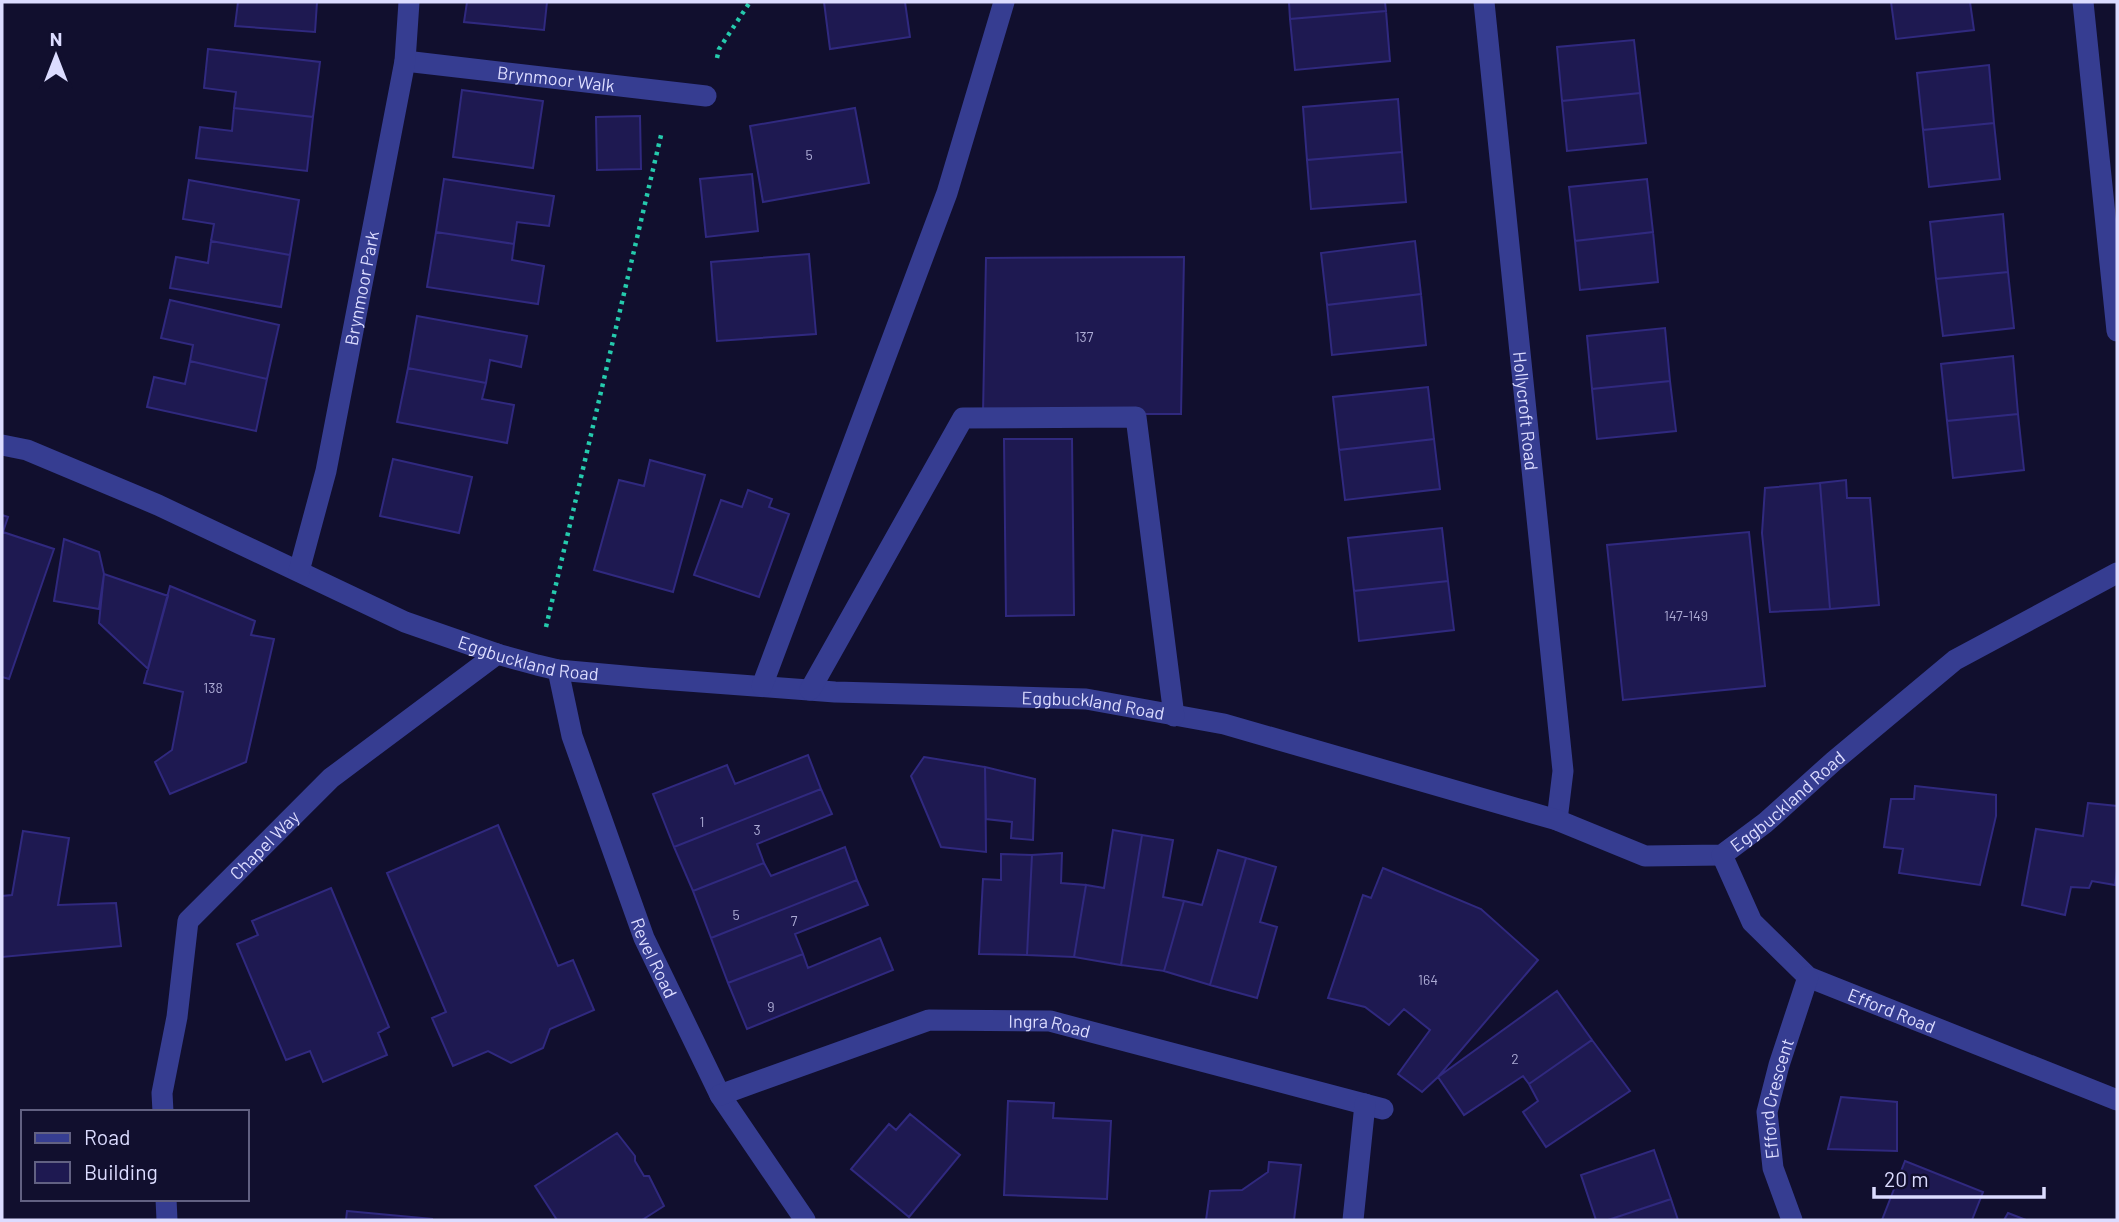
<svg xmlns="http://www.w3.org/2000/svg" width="2119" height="1222" font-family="Barlow,sans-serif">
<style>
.building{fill:#1e1951;stroke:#30297f;stroke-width:2}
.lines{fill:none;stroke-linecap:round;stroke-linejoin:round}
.path{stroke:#25caad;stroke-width:4.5;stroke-dasharray:3.5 5;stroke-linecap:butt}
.minor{stroke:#363d91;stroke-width:21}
.labels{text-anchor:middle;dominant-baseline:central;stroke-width:5;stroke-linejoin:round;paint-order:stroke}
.number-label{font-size:14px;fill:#acabd4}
.street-label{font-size:18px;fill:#dcdcff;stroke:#110f2e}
</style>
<rect width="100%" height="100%" fill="#110f2e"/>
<!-- building -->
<path class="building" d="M238,2H317L315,32L235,26Z
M467,2H547L544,30L464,22Z
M824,2H905L910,37L830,49Z
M1289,2H1385L1386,11L1290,19Z
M1891,2H1970L1974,30L1896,39Z
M1386,11L1390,61L1295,70L1290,19Z
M1634,40L1640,93L1562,101L1557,47Z
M208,49L320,62L313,117L234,108L236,92L204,88Z
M1989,65L1994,123L1923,130L1917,73Z
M462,90L543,101L533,168L453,157Z
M1640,93L1646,143L1567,151L1562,101Z
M1398,99L1402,152L1307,160L1303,107Z
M234,108L313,117L307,171L196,158L200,127L232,131Z
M855,108L869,183L763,202L750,126Z
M640,116L641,169L597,170L596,117Z
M1994,123L2000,179L1929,187L1923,130Z
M1402,152L1406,202L1311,209L1307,160Z
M752,174L758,231L706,237L700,179Z
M444,179L554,196L549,226L517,222L514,244L436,232Z
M1647,179L1653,232L1575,241L1569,187Z
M189,180L299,200L290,255L211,241L214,224L183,219Z
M2003,214L2008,272L1936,279L1930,222Z
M436,232L514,244L512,260L544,266L538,304L427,287Z
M1653,232L1658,282L1580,290L1575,241Z
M211,241L290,255L281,307L170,288L176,257L208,263Z
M1415,241L1421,294L1327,305L1321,253Z
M809,254L816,334L717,341L711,262Z
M1184,257L1181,414H983L986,258Z
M2008,272L2014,328L1943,336L1936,279Z
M1421,294L1426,345L1332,355L1327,305Z
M170,300L279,325L267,379L190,361L193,345L161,338Z
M417,316L527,336L521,367L490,360L486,383L408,368Z
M1665,328L1670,381L1592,389L1587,336Z
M2013,356L2018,414L1947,421L1941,364Z
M190,361L267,379L256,431L147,407L154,377L185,384Z
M408,368L486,383L482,399L514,405L507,443L397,422Z
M1670,381L1676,431L1597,439L1592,389Z
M1428,387L1434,439L1339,450L1333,397Z
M2018,414L2024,470L1953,478L1947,421Z
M1004,439H1072L1074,615L1006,616Z
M1434,439L1440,489L1345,500L1339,450Z
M393,459L472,477L459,533L380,516Z
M650,460L705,475L673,592L594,570L619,480L644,486Z
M1846,480L1847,498H1870L1879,605L1830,609L1820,483Z
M1820,483L1830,609L1770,612L1762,533L1765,488Z
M748,490L772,499L769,507L789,514L759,597L694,575L721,500L742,507Z
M2,515L8,517L3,532L54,549L9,679L2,677Z
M1442,528L1448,581L1354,591L1348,538Z
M1749,532L1765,686L1623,700L1607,545Z
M64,539L99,552L104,574L99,609L54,601Z
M104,574L168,596L148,669L99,623Z
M1448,581L1454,630L1359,641L1354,591Z
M170,586L255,621L251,635L274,639L246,762L170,794L155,762L172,750L183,692L144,683Z
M808,755L821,789L674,847L653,794L727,765L735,784Z
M924,757L985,767L986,852L941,847L911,776Z
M985,767L1035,779L1033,840L1011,838L1012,822L986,819Z
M1915,786L1996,795V816L1980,885L1899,873L1903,849L1884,847L1891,799H1914Z
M821,789L832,814L757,844L764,863L693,891L674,847Z
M2088,803L2117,806V871L2115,885L2092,881L2089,888L2071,887L2065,915L2022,905L2036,829L2083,836Z
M498,825L558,966L573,960L594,1010L550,1029L543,1048L511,1063L488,1051L453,1066L432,1018L446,1012L387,873Z
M1113,830L1142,835L1121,965L1074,957L1086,885L1104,888Z
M23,831L69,838L58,905L116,903L121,946L2,957V896L12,895Z
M1142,835L1173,840L1163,897L1184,901L1164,971L1121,965Z
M845,847L857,880L711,938L693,891L764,863L771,876Z
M1218,850L1246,858L1210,985L1164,971L1184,901L1202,905Z
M1062,853L1061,883L1086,885L1074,957L1027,955L1032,855Z
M1001,854L1032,855L1027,955L979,954L983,879L1001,880Z
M1246,858L1276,867L1260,922L1277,927L1257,998L1210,985Z
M1383,868L1481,909L1538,960L1438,1077L1422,1092L1398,1074L1430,1030L1404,1009L1389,1025L1365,1007L1328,998L1363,895L1371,898Z
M857,880L868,905L795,934L803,954L728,983L711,938Z
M331,888L389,1027L378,1033L387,1055L323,1082L310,1051L286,1060L237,944L258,935L252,921Z
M880,938L893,970L747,1029L728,983L803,954L808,968Z
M1557,991L1592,1040L1529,1084L1523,1076L1464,1115L1438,1077Z
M1592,1040L1630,1091L1546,1147L1523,1112L1538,1101L1529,1084Z
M1841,1097L1897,1102V1151L1828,1149Z
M1008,1101L1054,1103L1053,1118L1111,1121L1107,1199L1004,1195Z
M910,1114L960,1155L909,1217L851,1169L889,1124L896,1130Z
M617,1133L635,1156V1161L644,1176H649L664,1206L642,1220H557L535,1186Z
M1654,1150L1671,1199L1608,1220H1596L1581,1175Z
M1905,1161L1983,1192L1972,1220H1882Z
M1269,1162L1301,1165L1294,1220H1206L1210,1191L1242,1190L1268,1172Z
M1671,1199L1678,1220H1608Z
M347,1211L433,1219L346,1220Z
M2008,1213L2026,1220H2004Z"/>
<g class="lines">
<!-- path -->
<path class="path" d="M717,58L719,49L750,2
M546,627L662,131"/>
<!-- minor -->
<g class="minor">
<path id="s1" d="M1484,2L1563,771L1557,820"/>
<path d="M2083,2L2117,331"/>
<path id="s2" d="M405,61L706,96"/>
<path id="s3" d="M2,445L27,450L158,505L405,622L497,654L537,665L558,670L647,678L835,692L1086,699L1224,724L1557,820L1645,856L1722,855L1765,823L1834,761L1955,660L2117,573"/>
<path id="s4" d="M299,571L326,471L405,61L409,2"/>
<path id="s5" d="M558,670L572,736L644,938L720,1095L805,1220"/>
<path d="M762,686L947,193L1004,2"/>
<path d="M810,690L963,418L1136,417L1174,716"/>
<path id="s6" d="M1722,855L1752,922L1808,977L2117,1100"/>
<path id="s7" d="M720,1095L929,1020L1050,1021L1383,1109"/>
<path id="s8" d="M163,1112L162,1093L177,1017L188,921L331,778L497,654"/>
<path d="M166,1199L167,1220"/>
<path d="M1353,1220L1365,1104"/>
<path id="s9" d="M1792,1220L1773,1168L1767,1112L1779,1065L1808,977"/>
</g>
</g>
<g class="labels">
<!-- number labels -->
<g class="number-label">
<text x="809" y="154">5</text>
<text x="1084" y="336">137</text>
<text x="1686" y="615">147-149</text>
<text x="213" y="687">138</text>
<text x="702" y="821">1</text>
<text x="757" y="829">3</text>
<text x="736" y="914">5</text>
<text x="794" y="920">7</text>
<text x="1428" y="979">164</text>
<text x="771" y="1006">9</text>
<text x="1515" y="1058">2</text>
</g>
<!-- street labels -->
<g class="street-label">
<text stroke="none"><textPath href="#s2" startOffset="152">Brynmoor Walk</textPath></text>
<text stroke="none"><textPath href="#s4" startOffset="290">Brynmoor Park</textPath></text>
<text stroke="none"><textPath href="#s1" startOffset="411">Hollycroft Road</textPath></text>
<text stroke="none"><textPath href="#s3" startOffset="570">Eggbuckland Road</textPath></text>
<text stroke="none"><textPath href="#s3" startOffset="1138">Eggbuckland Road</textPath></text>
<text stroke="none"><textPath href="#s3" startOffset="1874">Eggbuckland Road</textPath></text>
<text stroke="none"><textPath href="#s8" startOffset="301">Chapel Way</textPath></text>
<text stroke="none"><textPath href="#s5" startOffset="304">Revel Road</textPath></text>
<text stroke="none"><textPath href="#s6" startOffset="242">Efford Road</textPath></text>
<text stroke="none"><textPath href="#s7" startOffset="343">Ingra Road</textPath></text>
<text stroke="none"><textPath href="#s9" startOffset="126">Efford Crescent</textPath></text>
</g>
</g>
<!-- border -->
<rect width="2119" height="1222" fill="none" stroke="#dcdcff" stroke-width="7"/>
<!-- legend -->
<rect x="21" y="1110" width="228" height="91" fill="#110f2e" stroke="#626182" stroke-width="2"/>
<rect x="35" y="1133" width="35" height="10" fill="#363d91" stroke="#626182" stroke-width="2"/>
<text x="84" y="1145" font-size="21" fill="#dcdcff">Road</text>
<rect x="35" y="1162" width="35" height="21" fill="#1e1951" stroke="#626182" stroke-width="2"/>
<text x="84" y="1180" font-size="21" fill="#dcdcff">Building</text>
<!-- north arrow -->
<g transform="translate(56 56)" stroke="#110f2e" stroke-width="5" paint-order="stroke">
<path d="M0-5L12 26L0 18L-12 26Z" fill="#dcdcff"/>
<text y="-10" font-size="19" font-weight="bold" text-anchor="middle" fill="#dcdcff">N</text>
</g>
<!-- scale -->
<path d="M1874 1187v10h170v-10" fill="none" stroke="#dcdcff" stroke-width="3.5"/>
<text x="1884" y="1187" font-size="21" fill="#dcdcff" stroke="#110f2e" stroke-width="5" paint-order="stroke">20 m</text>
</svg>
